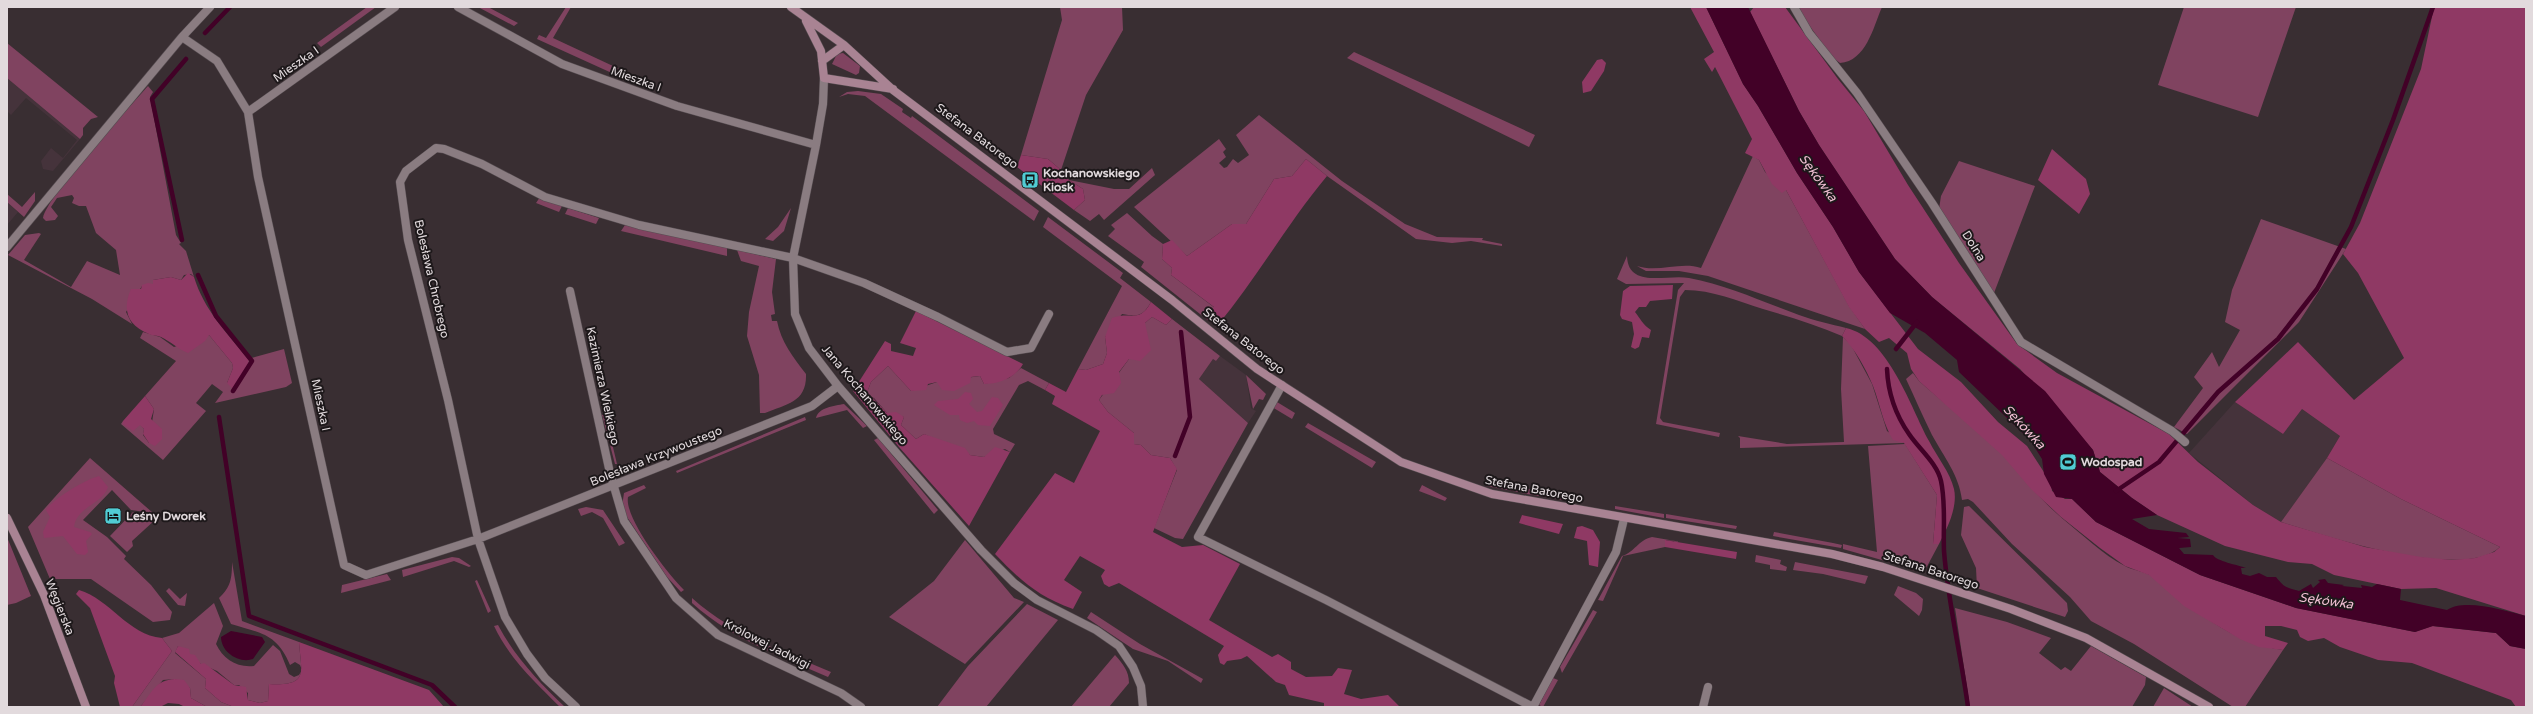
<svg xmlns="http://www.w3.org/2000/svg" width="2533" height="714" font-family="'Varela Round',sans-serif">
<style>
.built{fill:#45333b}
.green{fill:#804360}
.forest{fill:#8f3964}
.water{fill:#420127}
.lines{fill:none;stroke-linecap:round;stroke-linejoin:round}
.stream{stroke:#420127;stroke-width:4.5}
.street-casing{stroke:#564d51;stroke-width:9}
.secondary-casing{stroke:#564d51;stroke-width:9}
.street{stroke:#8a7c81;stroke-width:8}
.secondary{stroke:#a98393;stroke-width:8}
.labels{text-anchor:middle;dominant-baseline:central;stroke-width:4;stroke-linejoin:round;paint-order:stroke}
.street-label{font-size:12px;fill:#e2dadd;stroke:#1d181a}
.poi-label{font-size:12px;font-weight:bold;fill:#e2dadd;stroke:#1d181a;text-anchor:start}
.water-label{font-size:13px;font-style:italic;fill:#f0bfd3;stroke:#1d181a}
</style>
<rect width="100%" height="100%" fill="#392e32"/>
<!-- built -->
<path class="built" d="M7,78L80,139L53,171L43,169L41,161L51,148L63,158L77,140L26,98L11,115L7,111Z
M7,202L18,212L7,225Z
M1220,356L1246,375L1251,408L1256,411L1248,423L1199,379L1213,359L1216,361Z
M2235,402L2283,434L2302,409L2340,436L2327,458L2281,522L2253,505L2189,453Z"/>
<!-- green -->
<path class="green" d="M367,7H376L321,47L317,43Z
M478,7H488L518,23L514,26Z
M566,7H571L553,38L628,73L625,79L537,39L539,35L546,38Z
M1060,7H1122L1123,30L1086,95L1061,170L1048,159L1021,155L1062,20Z
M1796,7H1882C1873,28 1866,61 1840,63L1832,57Z
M2184,7H2296L2258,117L2158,85Z
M7,43L98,117L91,119L83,128V135L80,139L7,78Z
M1354,52L1535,135L1529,147L1347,58Z
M843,53L860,66L859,73L856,75L832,64L837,54Z
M148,86L153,92L150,97L176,235L181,243L179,244L186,251L194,277L191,274L184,275L181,280L171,277L153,280V284L142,286L126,312L132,324L92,299L8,255L25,235L39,233L41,234L24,260L71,287L87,261L120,275L116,250L96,233L86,206H79L72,203L74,198L72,195L57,198L51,207L58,216L55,220L46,221L43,218C48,194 128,109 148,86Z
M858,91L881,94L903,109L902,112L911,118L912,116L1039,211L1034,221L865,96L848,94L839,97L847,92Z
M1259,115L1342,181L1405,224L1437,237L1483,238L1482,240L1502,244V246L1471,241L1452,243L1416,239L1327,176L1306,159L1292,176L1274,179L1246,224H1232L1187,256L1134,207L1219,139L1226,149L1223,152L1226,157L1219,163L1224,168L1227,167L1233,159L1238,163L1249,155L1236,135Z
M1753,156L1759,160L1765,172L1786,190L1849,306L1865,329L1708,276L1679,271H1646L1637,266C1658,273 1681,261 1701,268Z
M1959,161L2035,186L1994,293L1939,209L1941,196Z
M1152,168L1155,175L1104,220L1099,214L1090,221L1074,210L1085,200L1083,189L1069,180L1114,189H1129Z
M35,192V201L24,217L7,202V194L22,207Z
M540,197L562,206L559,212L536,203Z
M568,208L599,218L596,224L565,214Z
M791,208L784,231L773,241L765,239L778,227Z
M1127,213L1152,236L1163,244L1162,259L1172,268L1171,275L1215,308L1205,318L1141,267L1144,262L1108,236L1115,229L1111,225Z
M1048,217L1123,273L1120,278L1151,302C1143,316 1138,317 1122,314L1105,337L1107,353L1103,364L1086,370L1078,369L1122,286L1043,227Z
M2261,219L2346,249L2299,322L2187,434L2174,427L2203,388L2194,377L2212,352L2219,367L2240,330L2225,322L2232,290Z
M625,225L727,248V256L621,231Z
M737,250L776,259L772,292L775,314L771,315L772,321H777C781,342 793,357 806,374C807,402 787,404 765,413H760L759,375L747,336L749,312L759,266L741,261Z
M1627,256C1628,289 1667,274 1689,278C1727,285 1763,302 1799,315C1815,321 1831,324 1846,328L1842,336C1817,325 1790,317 1763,309C1738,301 1712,290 1685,290L1680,297L1660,418L1663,422L1720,433L1719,437L1656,424L1678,290L1684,283L1626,284L1617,279Z
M1152,317L1166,325L1172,319L1220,356L1216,361L1213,359L1199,379L1248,423L1183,539L1175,538L1154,528L1177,470L1170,458L1151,455L1141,445L1134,444V433L1108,412L1099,400L1129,359L1145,323Z
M143,332L160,337L174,347L209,335L232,363L233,368L227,383L248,370V359L284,349L292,383L286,387L215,403L223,392L212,384L196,403L206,411L163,460L121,424L123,421V424H140L144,429L143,435L149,443L154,409L145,396L176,361L140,338Z
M1843,337L1851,345L1872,384L1887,431L1904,443L1740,448V438L1738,436L1787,444L1844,442L1841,389Z
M888,366L911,391L937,382L980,376L984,384L1009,378L1021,368L1049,383L1045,390L1028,381L1019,385L993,429L994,434L1015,444L1010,452L1005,449L984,457L970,455L924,434L916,439L901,425L904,417L887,413L874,398L866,395L871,382Z
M1913,373L1919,381C1946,405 1977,428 2003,455C2023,476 2040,500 2063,519C2082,534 2103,555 2125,566C2134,571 2145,571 2153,577C2197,609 2226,642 2283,650L2245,707H2233L2134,644L2091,621L2070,597L2012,544L1973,502L1968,499L1962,500C1959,475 1944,457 1932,435C1923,417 1915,398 1906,379Z
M1246,375L1266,394L1263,400L1259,399L1253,409Z
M1277,402L1295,413L1292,419L1272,407Z
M844,404L867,426L863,428L847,410L816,418C819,407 834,406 844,404Z
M605,414L617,464H615L602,415Z
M805,417L806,420L677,473L676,471Z
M1308,423L1376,462L1372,468L1305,427Z
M878,438L938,510L934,514L874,440Z
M1905,444L1937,495L1933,544H1939L1924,572L1843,549V544L1877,552L1868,446Z
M90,458L153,513L131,510L112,490L83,520L107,537L126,556L124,559L151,585L172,612L170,620L153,622L91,579H50L28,527Z
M2327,458L2401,499L2500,547C2461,582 2327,536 2281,522Z
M1486,482L1520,488L1518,492L1486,486Z
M644,485L646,488L628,497C624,518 668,574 684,590L681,592L667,577L625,514L622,506L624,493Z
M1422,485L1447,498L1445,501L1419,491Z
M1523,488L1576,498L1575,502L1521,493Z
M1615,506L1664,514V518L1615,509Z
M1969,506L2067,603L2068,611L2065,617L1977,588L1976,568L1961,535L1964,507Z
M586,507L603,510L625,543L619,546L603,518L592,512L581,516L578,509Z
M133,512L155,520L132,541L133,546L127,552L110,536Z
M1666,514L1737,526L1736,529L1666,518Z
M1774,532L1833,543L1842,545L1841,548L1773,536Z
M7,537L31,596L16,603L7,605Z
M1652,537L1681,542L1666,540L1665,547L1623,556L1603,601L1598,600L1622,556C1635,552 1638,540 1652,537Z
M965,540L1014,598L1024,602L965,664L889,617L934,581Z
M1756,555L1781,560L1780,564L1787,567L1786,571L1770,569V565L1755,562Z
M452,557L459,558L471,566L469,567L454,561L403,577L402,570Z
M232,562L242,621L299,642C301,672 310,686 269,684L268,701L260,703L248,700V693L239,685H234L217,671L201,664L178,646L175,653L206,679L205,688L221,702L234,707H207L191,698L190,688L175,679L163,680L140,707H132L172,651L162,638L179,633L214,603L223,626L216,644C223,659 237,668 254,666L273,645L280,651L289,674L294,677L299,675L302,670L300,665L295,662L290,665C277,633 260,633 231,624L219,598C231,587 232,578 232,562Z
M1795,562L1868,576L1865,584L1823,574L1793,570Z
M387,574L391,580L341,593L342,585Z
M477,580L491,611L488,613L475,581Z
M1898,586L1916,593L1923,599L1922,610L1919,616L1894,595Z
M169,588L180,599L187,593L185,606L178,605L166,591Z
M692,598C722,625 756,640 792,657L789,660C753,645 721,629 692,603Z
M1027,604L1058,620L986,707H937L968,666Z
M1955,608L2007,622L2051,638L2039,653L2061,670L2065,667L2071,671L2091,646L2146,677L2145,685L2132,707H1970Z
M1593,610L1597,612L1562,673L1560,667Z
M1091,612L1140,644L1203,679L1201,683L1168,661L1133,649L1087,618Z
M498,625C515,657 539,682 565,707H560C535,682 509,658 494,626Z
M1115,655C1123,664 1129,671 1129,683L1109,707H1071Z
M800,659L831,672L828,677L800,665Z
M1553,678L1558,680L1543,707L1539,705Z
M2164,688L2193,707H2153Z"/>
<!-- forest -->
<path class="forest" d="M1690,7H1706L1743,84L1758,106L1797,173L1833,227L1859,272L1918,349L1961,382L1998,422L2027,446L2051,483L2052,491L2065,499H2072L2096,522L2200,575L2296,608L2415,632L2432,626L2496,633L2510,646L2526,649V707H2516L2511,700L2412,663L2378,660L2340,647L2324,638L2308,641L2300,637L2297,630L2281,626H2265V636L2288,643L2283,650L2259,647L2240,639L2184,606L2149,575L2125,566L2100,548L2061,517L2031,489L2002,455L1919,381L1911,369L1907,353L1889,338L1879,342L1865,329L1849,307L1786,190L1782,193L1772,184L1759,160L1745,153L1752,139L1715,67L1712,72L1704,59L1714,52Z
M1754,7H1785L1838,79L1864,111L1908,185L1959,263L2017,344L2057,373L2169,434L2198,462L2253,505L2281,522L2365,547L2421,557L2452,560L2475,558L2494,552L2500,547L2401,499L2327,458L2340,436L2302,409L2283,434L2235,402L2298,342L2354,400L2404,358L2358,273L2343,254L2360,223L2421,69L2434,7H2526V616L2436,588L2401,589L2334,575L2312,564L2288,562L2225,546L2157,515L2132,498L2100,472L2093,450L2020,369L1932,297L1895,259L1819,145L1799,111L1750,12Z
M1602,59L1606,63L1604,71L1591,91L1583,93L1582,82L1597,60Z
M2052,149L2086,179L2090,194L2079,214L2038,180Z
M1021,155L1048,159L1061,170L1069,180L1083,189L1085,200L1074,210L1017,167Z
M1306,159L1327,176C1287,224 1257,278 1217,326L1205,318L1214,307L1171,275L1172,268L1162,259L1163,244L1172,240L1187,256L1232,224H1246L1274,179L1292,176Z
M188,273L194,277C204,310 227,333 248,359V370L233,389L227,383L233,368L232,363L209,335L205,341L188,353C178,349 170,341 161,337C157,335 152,336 149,334C127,325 122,310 131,289H141L142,285L148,283L153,284V280L171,277L181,280Z
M1673,285L1672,299L1650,301L1646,307H1639L1635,312C1640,318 1643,325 1651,330L1649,338L1642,337L1639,347L1635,349L1631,347L1634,334L1632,322L1622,319L1620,315L1623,291L1630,286Z
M1151,302L1172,319L1166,325L1152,317L1145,323L1151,350L1140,361L1129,359L1119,372L1121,383L1114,393L1102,395L1099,400L1108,412L1134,433V444L1141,445L1151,455L1170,458L1177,469L1153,532L1182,547L1203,545L1240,564L1209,620L1272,657L1278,654L1291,662V669L1306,677L1332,676L1338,668L1352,670L1344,694L1361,699L1388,695L1400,707H1324V703L1289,695L1285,685L1276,682L1247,656L1241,659L1227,661L1224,665L1220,663L1218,655L1224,646L1119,583L1109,587L1104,584L1101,576L1105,570L1080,556L1064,580L1082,592L1073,609C1037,596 1021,581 995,554L1055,473L1074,483L1100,431L1052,404L1055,396L1045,390L1049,383L1066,392L1078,369L1086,370L1103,364L1107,353L1105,337L1112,318C1131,311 1139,324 1151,302Z
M916,311L1023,364C1015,378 999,384 984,384L980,376L971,377L970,383L954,391L942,390L937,382L928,384L926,390L911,391L888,366L871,382L866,395L873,398L887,413L896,412L904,417L901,425L916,439L924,434L965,448L970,455L984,457L995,447L1010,452L969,526L899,447L853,391L885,341L891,344V351L913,356L916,348L900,343Z
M1846,328C1888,337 1911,408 1929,441C1937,457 1950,472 1954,489C1958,507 1947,529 1939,544H1933L1937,495L1904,443L1893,440C1883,424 1880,404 1873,386C1866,369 1855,349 1842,336Z
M965,392L971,393L973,399L969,404L977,412L982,411L992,397L998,398L1003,405L990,426L978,425L974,421L967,423L960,420L959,415H950L934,405L938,401L958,399Z
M145,396L154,409L151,419L162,429V439L155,446L149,443L143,434L144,429L140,425L133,431L123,424V421Z
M99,476L108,487C103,504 76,507 74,527L90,532L92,534L86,541L88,552L85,555L77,554L63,536L44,538L43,532L50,517L46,510C54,498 85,480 99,476Z
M1522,515L1563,524L1559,534L1519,523Z
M1582,526L1593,530L1600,542L1598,567L1589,565L1587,541L1574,538L1577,527Z
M1665,540L1737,552L1736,559L1665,547Z
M79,590C110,599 128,635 162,638L172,651L132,707H120L114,683L115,676L90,608L76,594Z
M299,642L429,690L444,707H234L221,702L205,688L206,679L175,652L178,646L189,649L190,654L195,655L201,664L204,663L234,685L246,687L248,700L260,703L268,701L269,684C310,686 301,672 299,642Z
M175,679L184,680L190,688L191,698L207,707H185L179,704L168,703L160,707H140C152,693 155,680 175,679Z"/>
<!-- water -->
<path class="water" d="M1706,7H1748L1799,111L1819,145L1895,259L1932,297L2045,391L2093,450L2100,472L2132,498L2157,515L2132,519L2149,529L2186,533L2189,537L2177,538L2190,539L2191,547L2179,548L2184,554L2213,555C2216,561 2238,565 2246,568H2241L2242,574L2250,576L2259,573L2267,577H2276C2285,588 2285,587 2299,591L2311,584L2313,588L2320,582L2318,580L2325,579L2328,583L2344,585L2342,586L2362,588L2361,585L2372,587L2377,584L2401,589L2400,600L2447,610C2465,598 2506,611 2526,616V649L2510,646L2496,633L2433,626L2415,632L2296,608L2200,575L2096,522L2072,499L2056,497L2044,474L2042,459L2030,440L1959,372L1957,360L1925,333L1890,313L1859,272L1833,227L1797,173L1758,106L1743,84Z
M231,631L262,637L265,642L253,659C239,664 221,652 221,637Z"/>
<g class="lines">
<!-- stream -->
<path class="stream" d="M205,33L230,7
M182,240L152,99L186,59
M198,275L216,316L252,361L233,391
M1896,349L1917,322
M1887,369C1888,393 1895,414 1909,434C1919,449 1937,463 1941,481C1946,504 1943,528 1944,551C1948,603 1961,655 1968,707
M219,417L249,616L432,685L455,707
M1175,456L1190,417L1181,332
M2116,491L2159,462L2218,392L2278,339L2317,289L2351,227L2393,120L2433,7"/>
<!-- street casing -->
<g class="street-casing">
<path id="street" d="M395,7L248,112L258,177L344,565L366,575L478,539L812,406L838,386
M458,7L562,64L677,106L816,145
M1794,7L1809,33L1857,93L1932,203L2021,342L2172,431L2185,442
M182,37L217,61L248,112
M824,78L823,104L816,145L793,258L795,314L809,348L838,386L981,550L1014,583L1037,600L1096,630L1119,646L1133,667L1141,686L1143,707
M7,247L182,37L210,7
M570,291L610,473L624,521L676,598L718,635L841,693L861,707
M1282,385L1198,537L1326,600L1533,707
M576,707L545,678L527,654L505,617L478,539L448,400L408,240L400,182L406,171L436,148L444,149L482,164L545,197L639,225L793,258L864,283L938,317L1007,352L1031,348L1049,314
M1533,707L1616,552L1624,519
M1703,707L1708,687"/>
</g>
<!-- secondary casing -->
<g class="secondary-casing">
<path id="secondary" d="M791,7L844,45L893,90L1172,300L1257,369L1401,462L1492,494L1832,554L1883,567L2011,609L2086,638L2209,707
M806,21L821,51L824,78L893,89
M822,61L844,45
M7,518L44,595L86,707"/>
</g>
<!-- street -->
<use href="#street" class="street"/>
<!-- secondary -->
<use href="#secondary" class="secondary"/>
</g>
<!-- icons -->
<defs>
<g id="bus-square" transform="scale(0.9)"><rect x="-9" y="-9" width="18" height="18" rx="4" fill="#51ccd4" stroke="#1d181a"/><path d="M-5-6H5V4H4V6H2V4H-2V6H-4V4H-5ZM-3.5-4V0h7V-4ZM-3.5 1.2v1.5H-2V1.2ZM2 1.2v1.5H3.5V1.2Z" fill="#111"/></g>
<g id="stadium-square" transform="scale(0.9)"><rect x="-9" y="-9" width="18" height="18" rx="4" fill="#51ccd4" stroke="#1d181a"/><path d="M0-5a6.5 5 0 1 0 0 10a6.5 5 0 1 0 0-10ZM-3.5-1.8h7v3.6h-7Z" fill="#111"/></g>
<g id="hotel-square" transform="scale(0.9)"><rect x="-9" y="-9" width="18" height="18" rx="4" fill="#51ccd4" stroke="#1d181a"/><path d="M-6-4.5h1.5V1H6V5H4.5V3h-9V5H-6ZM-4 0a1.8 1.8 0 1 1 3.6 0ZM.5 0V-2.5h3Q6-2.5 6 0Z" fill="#111"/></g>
</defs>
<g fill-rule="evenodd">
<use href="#bus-square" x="1030" y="180"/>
<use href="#stadium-square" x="2068" y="462"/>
<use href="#hotel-square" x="113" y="516"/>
</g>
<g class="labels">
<!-- street labels -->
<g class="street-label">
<text transform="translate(296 64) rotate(-35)">Mieszka I</text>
<text transform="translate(636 79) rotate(20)">Mieszka I</text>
<text transform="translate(977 136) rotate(37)">Stefana Batorego</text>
<text transform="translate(1974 246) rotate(58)">Dolna</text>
<text transform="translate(432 279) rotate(77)">Bolesława Chrobrego</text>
<text transform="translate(1244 341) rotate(38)">Stefana Batorego</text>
<text transform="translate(603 386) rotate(78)">Kazimierza Wielkiego</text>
<text transform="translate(865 395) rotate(50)">Jana Kochanowskiego</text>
<text transform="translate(321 405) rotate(78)">Mieszka I</text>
<text transform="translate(656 456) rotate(-22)">Bolesława Krzywoustego</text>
<text transform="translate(1534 489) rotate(11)">Stefana Batorego</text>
<text transform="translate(1931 570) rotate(18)">Stefana Batorego</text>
<text transform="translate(60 607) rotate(68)">Węgierska</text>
<text transform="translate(767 644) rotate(27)">Królowej Jadwigi</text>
</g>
<!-- poi labels -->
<g class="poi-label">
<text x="1043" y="173">Kochanowskiego<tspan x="1043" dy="14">Kiosk</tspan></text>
<text x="2081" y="462">Wodospad</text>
<text x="126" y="516">Leśny Dworek</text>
</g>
<!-- water labels -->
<g class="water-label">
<text transform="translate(1818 178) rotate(54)">Sękówka</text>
<text transform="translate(2024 427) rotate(47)">Sękówka</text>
<text transform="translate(2326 601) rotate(8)">Sękówka</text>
</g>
</g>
<!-- border -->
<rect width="2533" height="714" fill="none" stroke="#e2dadd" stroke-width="16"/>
</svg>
